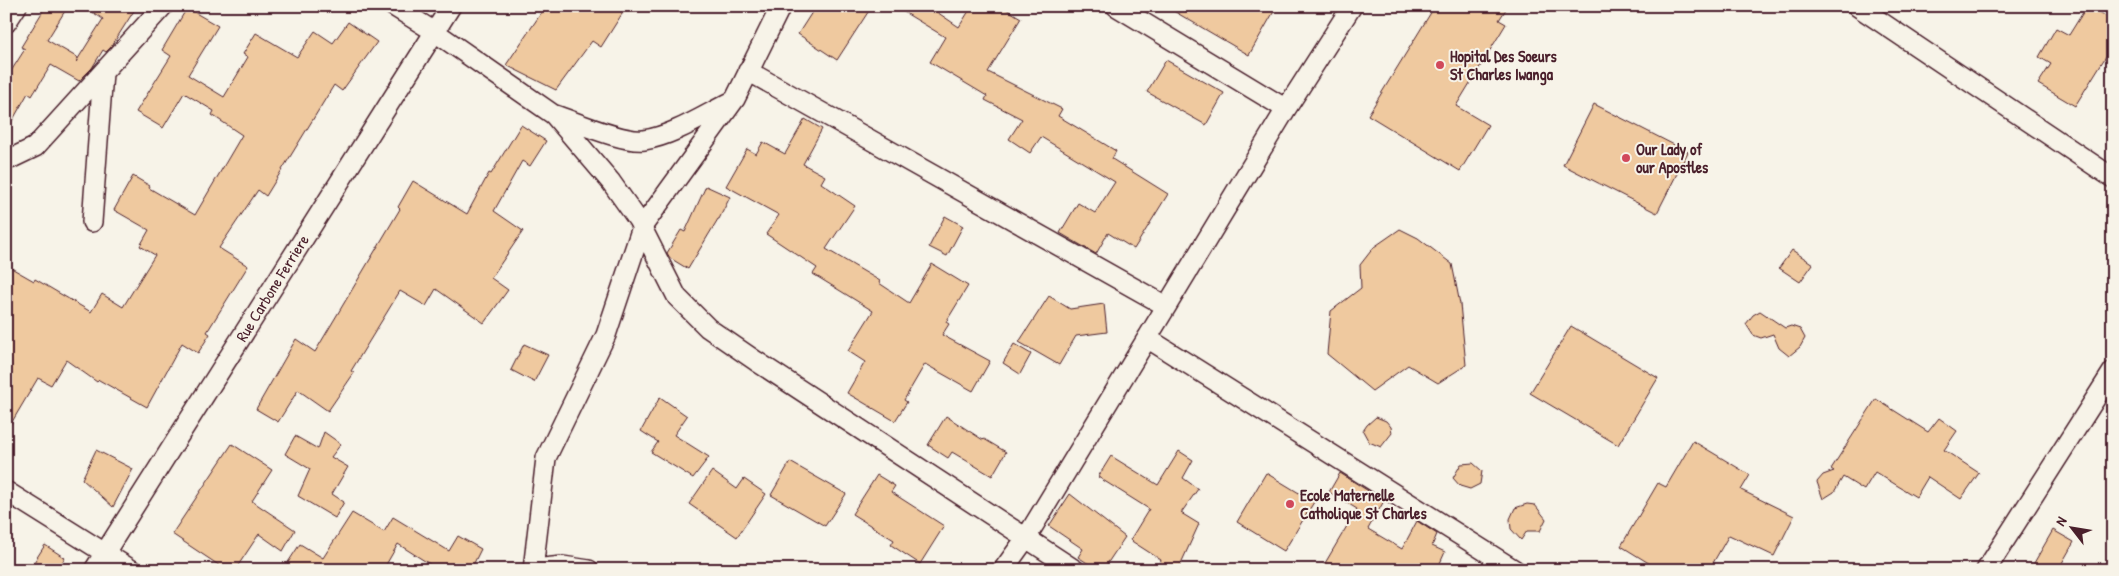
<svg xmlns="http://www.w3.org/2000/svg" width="2119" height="576" font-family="'Patrick Hand',sans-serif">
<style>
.building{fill:#efc99f;stroke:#4a1f2b}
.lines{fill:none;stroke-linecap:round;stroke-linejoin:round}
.minor-casing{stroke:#4a1f2b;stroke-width:22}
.minor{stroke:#f7f3e8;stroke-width:19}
.poi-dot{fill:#d1495b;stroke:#f7f3e8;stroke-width:2}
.labels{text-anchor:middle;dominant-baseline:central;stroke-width:4;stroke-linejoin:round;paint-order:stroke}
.poi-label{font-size:16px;font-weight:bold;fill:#4a1f2b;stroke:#f7f3e8;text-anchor:start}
.street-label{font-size:16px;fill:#4a1f2b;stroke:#f7f3e8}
</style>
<rect width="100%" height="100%" fill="#f7f3e8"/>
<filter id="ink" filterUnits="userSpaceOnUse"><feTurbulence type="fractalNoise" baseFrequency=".02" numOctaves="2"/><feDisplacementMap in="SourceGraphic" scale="10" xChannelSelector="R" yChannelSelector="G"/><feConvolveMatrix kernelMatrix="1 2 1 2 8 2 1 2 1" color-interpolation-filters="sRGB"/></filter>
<g filter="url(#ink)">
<!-- building -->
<path class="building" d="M46,6H68L47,40L78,58L76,62L103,19L83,6H137L111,47L106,52L103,50L92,68L79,81L51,65L32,96L28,93L6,132V79L25,49L21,47Z
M546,6H627L601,47L592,41L556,90L506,65Z
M816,6H872L837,60L798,34Z
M894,6H928L959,27L972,6H1001L1021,18L988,72L1062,109L1058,116L1116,151L1112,159L1168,194L1134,249L1108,233L1096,254L1060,233L1078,203L1095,213L1115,182L1041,137L1030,153L1009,139L1022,119L985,100L987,96L930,62L945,37Z
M1165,6H1277L1249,55Z
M1435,6H1508L1499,20L1506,24L1456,106L1488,125L1460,171L1368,115Z
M2087,6L2113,20V45L2075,106L2038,84L2051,64L2039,57L2056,28L2069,35Z
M187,8L218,26L188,75L224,97L248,57L243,54L256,33L297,57L315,31L333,43L348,22L377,42L342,91L334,85L266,196L258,190L219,248L248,266L207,332L210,334L198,353L182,343L147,407L99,380L97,382L66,360L51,385L38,378L6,432V265L34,281L35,279L91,312L102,294L123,307L155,255L140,246L149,230L114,210L133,176L150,186L149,188L195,215L242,135L212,115L214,111L184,93L163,128L136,112L171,56L162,50Z
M1166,60L1224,93L1206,125L1147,92Z
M1594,104L1688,152L1657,213L1563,165Z
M805,119L822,129L803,164L825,176L821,183L855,206L826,249L880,281L879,283L909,303L932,264L968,286L946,322L949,324L942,335L990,361L973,391L925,364L904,400L907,402L895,421L847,393L865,362L848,351L873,311L813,274L817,268L766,234L779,215L726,186L747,149L756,154L763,142L785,154Z
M521,125L546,141L530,166L522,161L494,211L523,231L491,278L508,290L484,323L436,289L426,306L400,291L351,371L354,373L328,411L298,390L278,422L256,409L296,339L315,352L400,209L398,207L413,181L467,214L489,173L491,174Z
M706,186L730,197L719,219H718L688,269L670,258L667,253L681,230L685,232Z
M945,216L963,226L947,256L929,247Z
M1400,229L1418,238L1452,264L1460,304L1466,365L1438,383L1408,365L1372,391L1327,354L1331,311L1361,288L1360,265L1374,247Z
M1792,250L1813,264L1800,282L1779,268Z
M1049,296L1070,309L1104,304L1107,332L1076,336L1059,365L1019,342Z
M1760,311L1785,328L1791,326L1800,329L1805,338L1800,347L1789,356L1779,348L1773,334L1761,338L1753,335L1746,324L1753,315Z
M1571,326L1658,378L1618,445L1530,393Z
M524,344L548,355L534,382L511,370Z
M1014,344L1031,354L1020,374L1003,363Z
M660,397L687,416L674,435L709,457L693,478L651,452L658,442L641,431Z
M1876,399L1928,432L1939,418L1957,431L1944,450L1979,473L1961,499L1928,477L1916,497L1875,472L1864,490L1843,477L1834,492L1823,499L1817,482L1823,475L1834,471L1831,469Z
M946,416L983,440L984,439L1006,452L992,476L952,452L948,458L928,445Z
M1376,417L1386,421L1391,427L1392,433L1381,447L1369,442L1363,431L1367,425Z
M324,432L341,444L331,457L348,467L332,494L344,502L335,518L298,496L310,469L285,454L295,436L318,449Z
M1693,441L1750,475L1741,490L1794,516L1774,556L1729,535L1709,570H1660L1621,546L1658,483L1666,487Z
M232,444L272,470L252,501L295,530L283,551L259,534L235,570H226L172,534Z
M96,450L133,469L113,507L82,479Z
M1179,451L1193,460L1183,478L1198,489L1181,513L1199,524L1178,570H1157L1161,560L1130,540L1149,509L1098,477L1111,456L1158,485Z
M790,462L846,494L825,526L771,495Z
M1473,463L1482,471L1480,484L1470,489L1460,486L1453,478L1461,464Z
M712,471L737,489L744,479L766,494L737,537L689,504Z
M1266,473L1314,502L1284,551L1237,522Z
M1340,473L1384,501L1368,529L1402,549L1417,521L1437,534L1432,546L1445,552L1437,570H1321L1357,509L1329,492Z
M877,475L895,486L891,492L944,526L920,564L891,545L894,540L852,514Z
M1070,494L1125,537L1103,570H1098L1078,557L1083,549L1049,526Z
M1527,504L1535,505L1546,519L1540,531H1527L1521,540L1511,529L1510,519L1515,508Z
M352,513L384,532L393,517L449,551L458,536L481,549L473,565L480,570H439L398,544L383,570H283L300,544L323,558Z
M2053,530L2074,542L2058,570H2030Z
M45,545L65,558L57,570H29Z"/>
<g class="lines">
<!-- minor casing -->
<g class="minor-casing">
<path id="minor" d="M393,6L435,32L554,115L611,182L638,220L677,297L708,328L756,361L1075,570
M1116,6L1286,109
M1857,6L2113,178
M6,23L17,6
M748,71L1166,306
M555,115C576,122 624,143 644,140C673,136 706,114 733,101
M6,159H10L35,147L163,6
M92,222L103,73
M1147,338L1515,570
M6,491L132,570
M533,569L563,566L589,570
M94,570L451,6
M533,570L546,458L606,335L642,227L735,99L781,6
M1003,570L1026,538L1286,109L1352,6
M1986,570L2113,371"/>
</g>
<!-- minor -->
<use href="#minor" class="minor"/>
</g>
</g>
<!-- markers -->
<g class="poi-dot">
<circle cx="1440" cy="65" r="5"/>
<circle cx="1626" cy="158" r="5"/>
<circle cx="1290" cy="504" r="5"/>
</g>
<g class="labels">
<!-- poi labels -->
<g class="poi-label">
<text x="1450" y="56">Hopital Des Soeurs<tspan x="1450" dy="18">St Charles Iwanga</tspan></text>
<text x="1636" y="149">Our Lady of<tspan x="1636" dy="18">our Apostles</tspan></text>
<text x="1300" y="495">Ecole Maternelle<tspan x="1300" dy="18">Catholique St Charles</tspan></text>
</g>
<!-- street labels -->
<g class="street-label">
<text transform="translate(272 288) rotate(-58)">Rue Carbone Ferriere</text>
</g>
</g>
<!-- margin -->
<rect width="2119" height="576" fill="none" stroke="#f7f3e8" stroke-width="25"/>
<rect x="12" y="12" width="2094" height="551" fill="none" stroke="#4a1f2b" stroke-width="2" filter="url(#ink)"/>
<!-- north arrow -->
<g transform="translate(2072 528) rotate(301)" stroke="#f7f3e8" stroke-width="4" paint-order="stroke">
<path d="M0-4L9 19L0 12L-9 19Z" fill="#4a1f2b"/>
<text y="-8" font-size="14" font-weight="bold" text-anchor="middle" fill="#4a1f2b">N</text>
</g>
</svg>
